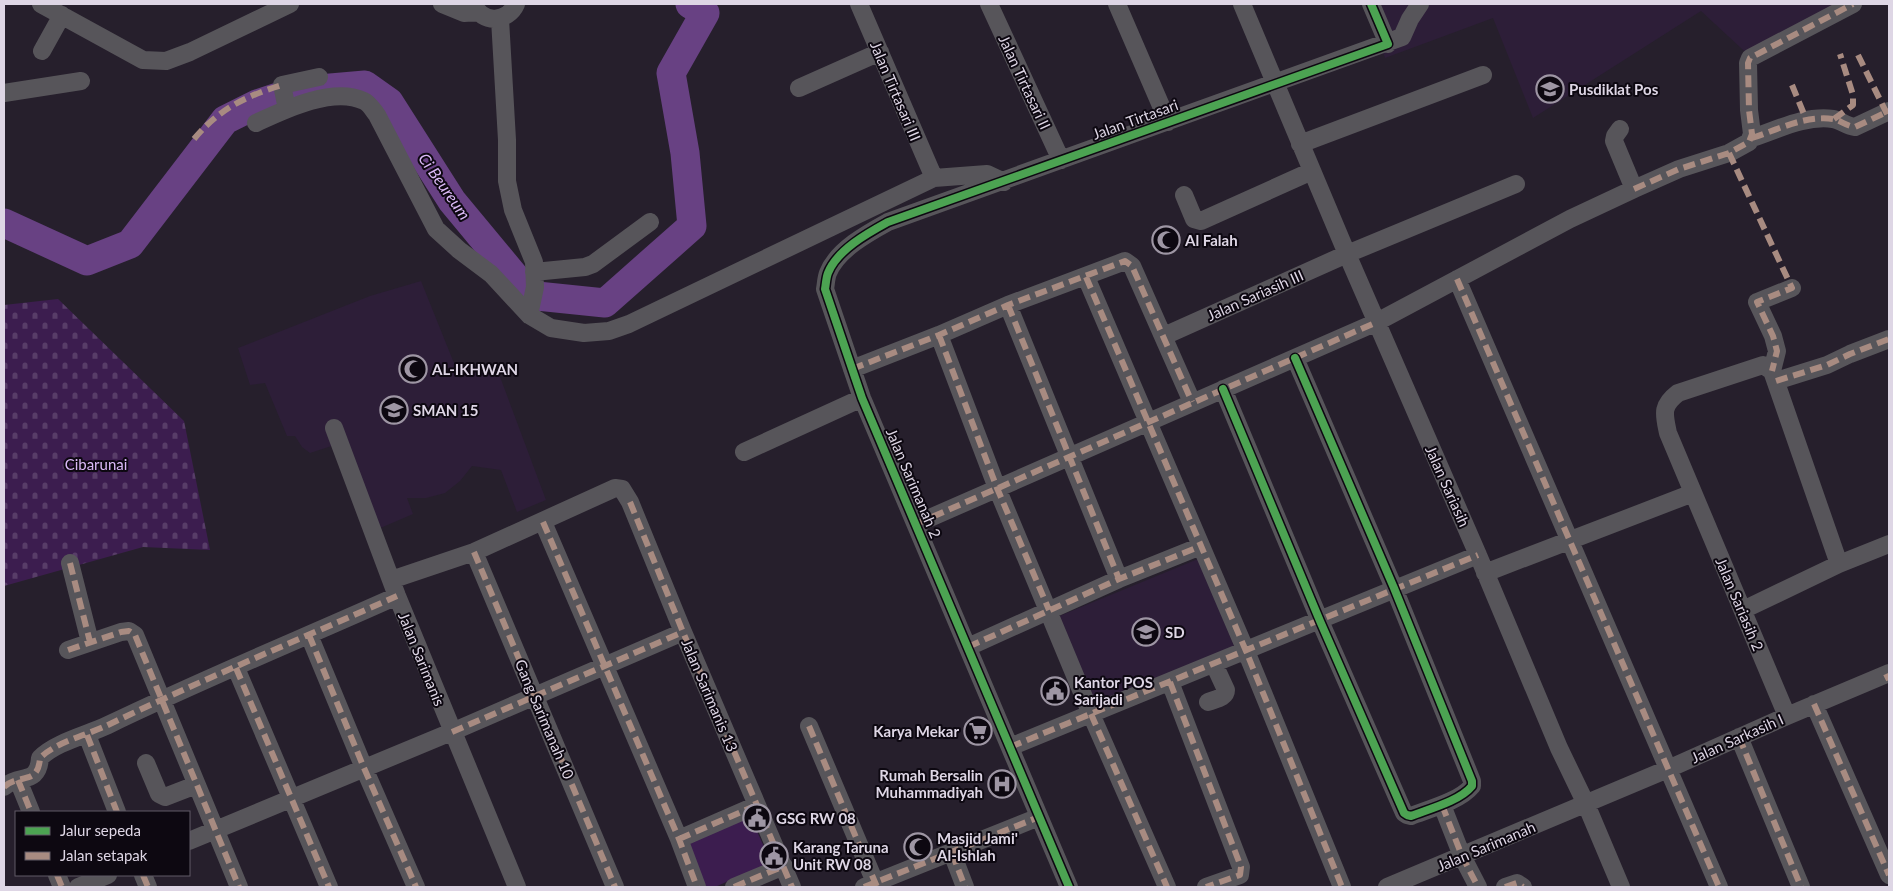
<svg xmlns="http://www.w3.org/2000/svg" width="1893" height="891" font-family="Lato,sans-serif">
<style>
.built{fill:#2d1e38}
.green{fill:#3c1d4f}
.cemetery{fill:url(#cemetery-stones)}
.lines{fill:none;stroke-linecap:round;stroke-linejoin:round}
.river{stroke:#684183;stroke-width:29}
.minor{stroke:#57555a;stroke-width:18}
.quiet{stroke:#a88b81;stroke-width:6;stroke-dasharray:12 6;stroke-linecap:butt}
.cycleway-casing{stroke:#0d0811;stroke-width:11}
.cycleway{stroke:#4ca352;stroke-width:8}
.labels{text-anchor:middle;dominant-baseline:central;stroke-width:4;stroke-linejoin:round;paint-order:stroke}
.street-label{font-size:15px;fill:#ded6e5;stroke:#0d0811}
.poi-label{font-size:15px;font-weight:bold;fill:#ded6e5;stroke:#0d0811;text-anchor:start}
.park-label{font-size:15px;fill:#dab9f6;stroke:#0d0811}
.water-label{font-size:16px;font-style:italic;fill:#dbb9f6;stroke:#0d0811}
</style>
<defs>
<pattern id="cemetery-stones" width="16" height="16" patternUnits="userSpaceOnUse" patternTransform="scale(1.25)"><rect width="16" height="16" fill="#3c1d4f"/><path d="M2 7V4a2 2 0 0 1 4 0v3zM10 15v-3a2 2 0 0 1 4 0v3z" fill="#583d68"/></pattern>
</defs>
<rect width="100%" height="100%" fill="#261f2c"/>
<!-- built -->
<path class="built" d="M1366,4H1862L1755,61L1701,11L1533,118L1493,18L1385,58Z
M421,281L460,378L496,366L546,500L517,512L501,470L472,466L460,481L445,493L426,498H407L413,514L378,529L347,441L310,453L302,447L295,436H287L265,383L250,385L238,348L370,296Z
M1198,559L1235,648L1094,706L1057,617Z"/>
<!-- green -->
<path class="green" d="M749,814L771,862L715,887H705L685,843Z"/>
<!-- cemetery -->
<path class="cemetery" d="M58,299L184,421L210,550L143,547L4,586V305Z"/>
<g class="lines">
<!-- river -->
<path class="river" d="M4,223L87,261L130,244L225,120L257,104L296,91L365,85L389,102L452,201L525,289L537,296L605,303L692,226L685,153L671,73L705,13L690,4"/>
<!-- minor -->
<path class="minor" d="M41,4L143,60L166,61L190,52L290,4
M442,4L464,13L479,12
M474,4C482,25 508,22 516,4
M859,4L934,178
M989,4L1061,160
M1117,4L1168,122
M1242,4L1347,254L1478,555L1559,748L1586,804L1621,887
M1371,4L1388,44
M500,19L507,140V181L513,210L534,262L535,287L529,315
M42,51L62,15
M799,88L880,52
M4,93L81,81
M287,109L282,85L319,77
M256,123C284,110 333,86 364,101C369,103 373,110 377,115L436,229L459,250L491,274L529,315L551,328L584,333L609,331L629,324L934,178L987,174L1004,182
M1752,138C1777,130 1805,115 1833,119C1840,120 1846,126 1855,127L1889,111
M1300,144L1483,75
M1634,189L1679,169L1729,153L1749,142L1752,134L1749,110L1748,63L1750,58L1853,4
M1184,195L1194,219L1201,221L1312,171
M534,272L585,267L593,264L650,222
M1086,277L1246,651L1342,887
M1457,279L1719,887
M1008,305L1119,579
M939,335L997,488L1091,714L1167,887
M1164,336L1347,254L1516,184
M852,369L939,335L1008,305L1125,261L1132,266L1192,402
M1772,371L1777,351L1773,336L1757,302L1792,288
M1776,381L1827,365L1850,354L1889,339
M1223,389L1320,621L1404,813L1407,815L1411,816C1429,809 1460,801 1472,786V781L1394,588L1295,358
M334,428L397,596L517,887
M744,452L862,398
M543,522L679,839L697,887
M916,524L1377,322L1570,219L1634,189L1614,141L1615,136L1620,129
M474,552L615,887
M70,563L90,642
M1485,573L1693,493
M391,580L474,552L615,488L622,489L630,502L683,632L792,887
M1743,610L1839,564L1889,544
M309,635L364,768L416,887
M968,647L1119,579L1201,546
M68,650L121,632L129,631L135,635L239,887
M236,668L329,887
M1170,682L1241,867L1240,875L1206,887
M1208,702C1215,699 1226,698 1226,690L1214,664
M1814,704L1889,875
M1787,716L1668,433C1664,414 1661,406 1678,393L1763,365L1772,371L1839,564
M809,726L877,887
M87,735L117,812
M1739,737L1801,887
M1010,747L1478,555
M146,763L159,794L165,797L196,785
M18,780L31,812
M4,787C19,773 38,786 40,758C56,742 87,735 108,725C203,679 301,639 397,596
M1442,805L1462,856L1478,887
M679,839L757,805
M189,841L461,728L683,632
M952,853L965,887
M57,875L62,887
M143,875L148,887
M78,887L108,875
M734,887L784,866
M864,887L1039,817
M1069,887L862,398L825,289C826,284 826,278 828,273C837,250 868,233 888,222L1402,37L1410,19L1420,4
M1387,887L1668,769L1787,716L1889,673
M1505,887L1517,883L1523,887"/>
<!-- quiet -->
<path class="quiet" d="M1858,55L1889,118
M1792,85L1806,119
M1834,119L1853,105V95L1840,54
M1752,138C1777,130 1805,115 1833,119C1840,120 1846,126 1855,127L1889,111
M194,139C219,109 246,96 282,85
M1729,153L1792,288L1757,302L1773,336L1777,351L1772,371
M1634,189L1679,169L1729,153L1749,142L1752,134L1749,110L1748,63L1750,58L1853,4
M1086,277L1246,651L1342,887
M1457,279L1719,887
M1008,305L1119,579
M939,335L997,488L1049,610
M852,369L939,335L1008,305L1125,261L1132,266L1192,402
M1776,381L1827,365L1850,354L1889,339
M630,502L683,632L792,887
M543,522L679,839L697,887
M916,524L1377,322
M474,552L615,887
M70,563L90,642
M309,635L364,768L416,887
M968,647L1119,579L1201,546
M68,650L121,632L129,631L135,635L239,887
M236,668L329,887
M1886,674L1889,680
M1170,682L1241,867L1240,875L1206,887
M1814,704L1889,875
M1091,714L1167,887
M809,726L877,887
M452,732L683,632
M87,735L117,812
M1739,737L1801,887
M1010,747L1478,555
M18,780L31,812
M4,787C19,773 38,786 40,758C56,742 87,735 108,725C203,679 301,639 397,596
M1442,805L1462,856L1478,887
M679,839L757,805
M952,853L965,887
M57,875L62,887
M143,875L148,887
M734,887L784,866
M864,887L1039,817
M1505,887L1517,883L1523,887"/>
<!-- cycleway casing -->
<g class="cycleway-casing">
<path id="cycleway" d="M1223,389L1320,621L1404,813L1407,815L1411,816C1429,809 1460,801 1472,786V781L1394,588L1295,358
M1069,887L862,398L825,289C826,284 826,278 828,273C837,250 868,233 888,222L1388,44L1371,4"/>
</g>
<!-- cycleway -->
<use href="#cycleway" class="cycleway"/>
</g>
<!-- icons -->
<defs>
<g id="university-ring" transform="scale(1.4375)"><circle r="9.5" fill="#0d0811" stroke="#9e96a4" stroke-width="1.5"/><path d="M0-5L7-2L0 1L-7-2ZM-4 1L0 2.5L4 1V4Q0 6-4 4Z" fill="#9e96a4"/></g>
<g id="mosque-ring" transform="scale(1.4375)"><circle r="9.5" fill="#0d0811" stroke="#9e96a4" stroke-width="1.5"/><path d="M3.5-4.9A6 6 0 1 0 3.5 4.9A5 5 0 1 1 3.5-4.9Z" fill="#9e96a4"/></g>
<g id="school-ring" transform="scale(1.4375)"><circle r="9.5" fill="#0d0811" stroke="#9e96a4" stroke-width="1.5"/><path d="M0-5L7-2L0 1L-7-2ZM-4 1L0 2.5L4 1V4Q0 6-4 4Z" fill="#9e96a4"/></g>
<g id="civic-ring" transform="scale(1.4375)"><circle r="9.5" fill="#0d0811" stroke="#9e96a4" stroke-width="1.5"/><path d="M-.6-6.5H3V-4.5H.6V-3L4-1V1h2V6H-6V1h2V-1L-.6-3ZM-1.2 2.5V6h2.4V2.5Z" fill="#9e96a4"/></g>
<g id="supermarket-ring" transform="scale(1.4375)"><circle r="9.5" fill="#0d0811" stroke="#9e96a4" stroke-width="1.5"/><path d="M-6-5.5h2.5l.6 2H6L4.5 2H-2.5L-4.4-4H-6ZM-1.5 3.2a1.3 1.3 0 1 0 .1 0ZM3 3.2a1.3 1.3 0 1 0 .1 0Z" fill="#9e96a4"/></g>
<g id="hospital-ring" transform="scale(1.4375)"><circle r="9.5" fill="#0d0811" stroke="#9e96a4" stroke-width="1.5"/><path d="M-5-5h3v3.5h4V-5h3V5h-3V1.5h-4V5h-3Z" fill="#9e96a4"/></g>
</defs>
<g fill-rule="evenodd">
<use href="#university-ring" x="1550" y="89"/>
<use href="#mosque-ring" x="1166" y="240"/>
<use href="#mosque-ring" x="413" y="369"/>
<use href="#school-ring" x="394" y="410"/>
<use href="#school-ring" x="1146" y="632"/>
<use href="#civic-ring" x="1055" y="691"/>
<use href="#supermarket-ring" x="978" y="731"/>
<use href="#hospital-ring" x="1002" y="784"/>
<use href="#civic-ring" x="757" y="818"/>
<use href="#mosque-ring" x="918" y="847"/>
<use href="#civic-ring" x="774" y="856"/>
</g>
<g class="labels">
<!-- street labels -->
<g class="street-label">
<text transform="translate(1025 82) rotate(65)">Jalan Tirtasari II</text>
<text transform="translate(896 91) rotate(67)">Jalan Tirtasari III</text>
<text transform="translate(1135 119) rotate(-20)">Jalan Tirtasari</text>
<text transform="translate(1255 295) rotate(-24)">Jalan Sariasih III</text>
<text transform="translate(914 483) rotate(67)">Jalan Sarimanah 2</text>
<text transform="translate(1448 486) rotate(66)">Jalan Sariasih</text>
<text transform="translate(1740 604) rotate(67)">Jalan Sariasih 2</text>
<text transform="translate(422 659) rotate(68)">Jalan Sarimanis</text>
<text transform="translate(710 695) rotate(67)">Jalan Sarimanis 13</text>
<text transform="translate(545 719) rotate(67)">Gang Sarimanah 10</text>
<text transform="translate(1737 738) rotate(-24)">Jalan Sarkasih I</text>
<text transform="translate(1486 846) rotate(-23)">Jalan Sarimanah</text>
</g>
<!-- poi labels -->
<g class="poi-label">
<text x="1569" y="89">Pusdiklat Pos</text>
<text x="1185" y="240">Al Falah</text>
<text x="432" y="369">AL-IKHWAN</text>
<text x="413" y="410">SMAN 15</text>
<text x="1165" y="632">SD</text>
<text x="1074" y="682">Kantor POS<tspan x="1074" dy="17">Sarijadi</tspan></text>
<text x="959" y="731" text-anchor="end">Karya Mekar</text>
<text x="983" y="775" text-anchor="end">Rumah Bersalin<tspan x="983" dy="17">Muhammadiyah</tspan></text>
<text x="776" y="818">GSG RW 08</text>
<text x="937" y="838">Masjid Jami'<tspan x="937" dy="17">Al-Ishlah</tspan></text>
<text x="793" y="847">Karang Taruna<tspan x="793" dy="17">Unit RW 08</tspan></text>
</g>
<!-- park labels -->
<g class="park-label">
<text x="96" y="464">Cibarunai</text>
</g>
<!-- water labels -->
<g class="water-label">
<text transform="translate(445 186) rotate(55)">Ci Beureum</text>
</g>
</g>
<!-- border -->
<rect width="1893" height="891" fill="none" stroke="#ded6e5" stroke-width="10"/>
<!-- legend -->
<rect x="15" y="811" width="175" height="65" fill="#0d0811" stroke="#615a66"/>
<rect x="25" y="827" width="25" height="8" fill="#4ca352" stroke="#615a66"/>
<text x="60" y="836" font-size="15" fill="#ded6e5">Jalur sepeda</text>
<rect x="25" y="852" width="25" height="8" fill="#a88b81" stroke="#615a66"/>
<text x="60" y="861" font-size="15" fill="#ded6e5">Jalan setapak</text>
</svg>
